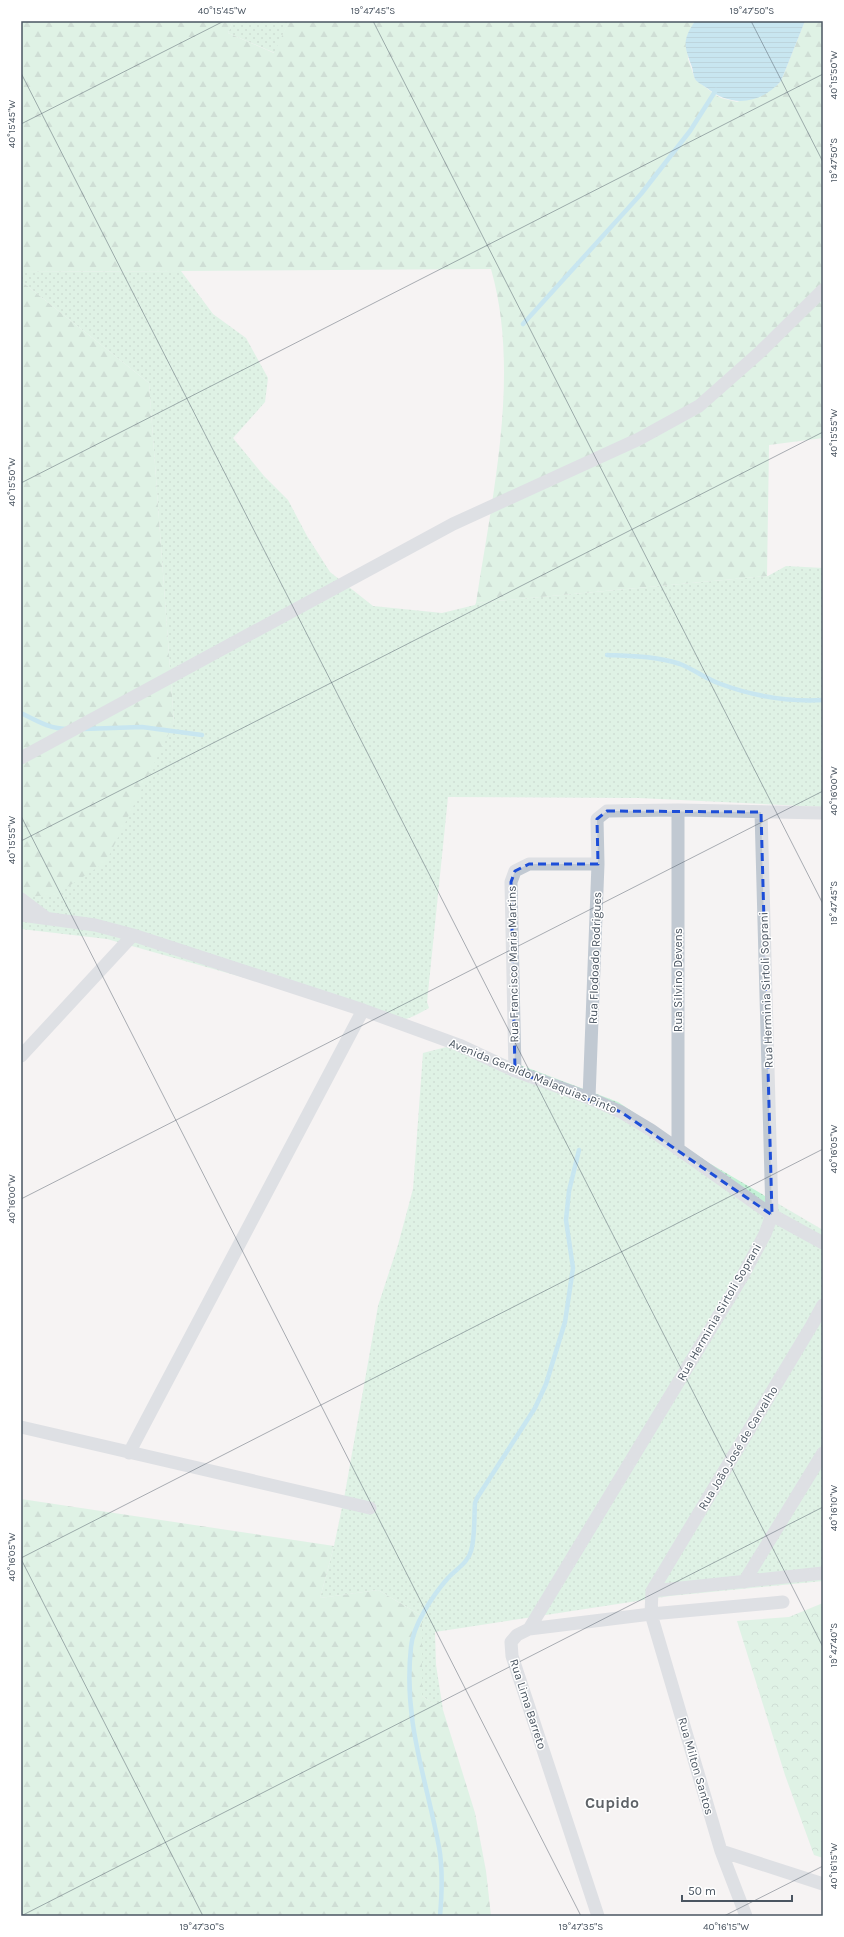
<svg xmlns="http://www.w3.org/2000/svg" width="844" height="1937" font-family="Karla,sans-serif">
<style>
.grass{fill:url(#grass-dots)}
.forest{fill:url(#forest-firs)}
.park{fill:url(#park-crowns)}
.water{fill:url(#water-rules)}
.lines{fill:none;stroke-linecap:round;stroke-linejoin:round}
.stream{stroke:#90d7ee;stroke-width:4.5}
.minor{stroke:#c1c9d2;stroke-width:13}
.marked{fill:none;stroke:#1d4ed8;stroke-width:3;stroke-dasharray:8 5;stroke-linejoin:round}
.ticks{fill:none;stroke:#4a5561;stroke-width:1;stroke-opacity:0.45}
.labels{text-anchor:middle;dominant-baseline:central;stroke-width:3;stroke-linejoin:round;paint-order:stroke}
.street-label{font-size:12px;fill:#4a5561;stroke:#fff}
.district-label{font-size:16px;font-weight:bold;fill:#5f6368;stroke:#fff}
.neatline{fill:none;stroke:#4a5561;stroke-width:1.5}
.ticks-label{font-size:10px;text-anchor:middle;fill:#4a5561}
</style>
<defs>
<pattern id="grass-dots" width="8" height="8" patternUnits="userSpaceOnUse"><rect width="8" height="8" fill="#c3f1d6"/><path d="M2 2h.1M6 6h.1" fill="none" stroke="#a0c6b1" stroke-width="1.8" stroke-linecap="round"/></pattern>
<pattern id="forest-firs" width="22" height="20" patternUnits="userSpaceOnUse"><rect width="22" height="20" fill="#c3f1d6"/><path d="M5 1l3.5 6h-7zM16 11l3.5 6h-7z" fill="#a0c6b1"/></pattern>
<pattern id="park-crowns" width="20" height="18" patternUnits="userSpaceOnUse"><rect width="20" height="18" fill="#c3f1d6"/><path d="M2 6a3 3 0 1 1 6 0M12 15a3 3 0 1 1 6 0" fill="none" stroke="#a0c6b1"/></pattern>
<pattern id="water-rules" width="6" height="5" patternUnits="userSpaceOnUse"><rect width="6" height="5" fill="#90d7ee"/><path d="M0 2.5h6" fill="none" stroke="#78b1c4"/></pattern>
</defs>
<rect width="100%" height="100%" fill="#f5f3f3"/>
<!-- grass -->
<path class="grass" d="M233,21H289L275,53L228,33Z
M181,271L213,314L246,338L268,378L265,402L233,438L264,476L288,500L307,536L330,572L373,606L442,613L475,605L476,603L768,576L786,566L823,568V807L639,798L448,797L427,1002L429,1008C413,1017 398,1026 380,1016L107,939L21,929V897L174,723L149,383L21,281V272Z
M462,1043L618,1102L709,1163L823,1230V1581L670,1596L435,1632L436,1665L443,1710L422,1696V1616L378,1590L320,1598L334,1546L345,1493L378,1306L398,1245L413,1189L423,1053Z"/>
<!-- forest -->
<path class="forest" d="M21,21H233L228,33L274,53L289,21H695L687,36L688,59L695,79L714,94L721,98L737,102L777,85L781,81L805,21H823V438L769,445L767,576L476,603C492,497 521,374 491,269L21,272Z
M21,281L149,383L174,723L106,862L55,895L21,897Z
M21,1499L334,1546L320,1598L378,1590L422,1616V1696L443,1710L475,1813L486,1871L491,1916H21Z"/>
<!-- park -->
<path class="park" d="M823,1603V1858L814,1855L785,1775L737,1621L789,1617Z"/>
<!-- water -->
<path class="water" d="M695,21H805L781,81C761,104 731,108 707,88C704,86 697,82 695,79C693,75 693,70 692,67C684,45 682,41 695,21Z"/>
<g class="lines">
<!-- stream -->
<path class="stream" d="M523,324L641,194L690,131L716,90
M607,655C631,656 656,656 680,664C693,669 705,678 718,683C752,696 787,702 823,700
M21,713C37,721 50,729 68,729
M83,729L142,727L202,735
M440,1916C442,1893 443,1869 439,1847C426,1777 403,1721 411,1647C413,1625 433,1595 448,1578C455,1570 468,1563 471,1551C475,1539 474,1517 475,1503L477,1498L535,1408L546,1384L565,1322L573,1268L566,1220L569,1191L579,1150"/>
<!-- minor -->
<path class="minor" d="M21,758L453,524L639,439L699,406L760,352L823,290
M678,810V1149
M21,899L45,917
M21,915L95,925L133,935L363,1010L459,1045L515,1071L589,1098L621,1112L651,1130L772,1215L823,1243
M21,1056L133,935
M515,1071L511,882L515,871L529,864H598
M589,1098L598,864L597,819L607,811L678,810L823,813
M21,1427L370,1508
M129,1453L363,1010
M744,1582L823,1453
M652,1591L651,1614L721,1851L746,1916
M652,1591L812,1325L823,1305
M652,1591L823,1573
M529,1629L742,1277L765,1234L772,1215L761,812
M721,1851L823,1884
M598,1916L512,1656L511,1642L517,1635L529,1629L651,1614L783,1602"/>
</g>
<!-- marked area -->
<path d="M0 0H844V1937H0ZM607,811L761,812L772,1215L621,1112L515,1071L511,882L515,871L529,864H598L597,819Z" fill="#f5f3f3" fill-opacity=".55" fill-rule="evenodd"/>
<path class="marked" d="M607,811L761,812L772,1215L621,1112L515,1071L511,882L515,871L529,864H598L597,819Z"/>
<!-- ticks -->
<path class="ticks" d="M373,21L823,904M751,21L823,162M21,73L823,1647M21,124L224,21M21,483L823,74M21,816L581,1916M21,841L823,432M21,1199L823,791M21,1558L823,1149M21,1559L203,1916M21,1916L823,1507M724,1916L823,1866"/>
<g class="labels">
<!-- street labels -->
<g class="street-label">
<text transform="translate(595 958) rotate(-88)">Rua Flodoado Rodrigues</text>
<text transform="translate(513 964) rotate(-91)">Rua Francisco Maria Martins</text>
<text transform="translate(678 980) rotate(-90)">Rua Silvino Devens</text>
<text transform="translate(766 990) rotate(-92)">Rua Herminia Sirtoli Soprani</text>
<text transform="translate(533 1076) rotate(22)">Avenida Geraldo Malaquias Pinto</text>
<text transform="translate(719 1312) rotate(-60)">Rua Herminia Sirtoli Soprani</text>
<text transform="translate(738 1448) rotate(-59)">Rua João José de Carvalho</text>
<text transform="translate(528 1704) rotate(72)">Rua Lima Barreto</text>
<text transform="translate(696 1766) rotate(74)">Rua Milton Santos</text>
</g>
<!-- district labels -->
<g class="district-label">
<text x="612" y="1802">Cupido</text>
</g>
</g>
<!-- border -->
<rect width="844" height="1937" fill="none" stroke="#ffffff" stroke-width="44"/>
<!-- scale -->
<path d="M682 1895v6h110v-6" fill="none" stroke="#4a5561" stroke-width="2"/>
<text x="688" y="1895" font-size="12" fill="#4a5561" stroke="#ffffff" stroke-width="3" paint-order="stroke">50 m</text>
<rect x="22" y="22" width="800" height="1893" class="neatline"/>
<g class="ticks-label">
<text x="222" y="14">40°15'45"W</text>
<text x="373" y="14">19°47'45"S</text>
<text x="752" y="14">19°47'50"S</text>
<text transform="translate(833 75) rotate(-90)" y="4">40°15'50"W</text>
<text transform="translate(11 124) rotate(-90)" y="4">40°15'45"W</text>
<text transform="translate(833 160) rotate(-90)" y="4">19°47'50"S</text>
<text transform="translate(833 433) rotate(-90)" y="4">40°15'55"W</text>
<text transform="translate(11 482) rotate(-90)" y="4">40°15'50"W</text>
<text transform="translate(833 791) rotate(-90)" y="4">40°16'00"W</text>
<text transform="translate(11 840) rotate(-90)" y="4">40°15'55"W</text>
<text transform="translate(833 903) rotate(-90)" y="4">19°47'45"S</text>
<text transform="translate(833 1149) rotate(-90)" y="4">40°16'05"W</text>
<text transform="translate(11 1199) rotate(-90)" y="4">40°16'00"W</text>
<text transform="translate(833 1508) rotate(-90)" y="4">40°16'10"W</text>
<text transform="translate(11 1557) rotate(-90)" y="4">40°16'05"W</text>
<text transform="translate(833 1645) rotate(-90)" y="4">19°47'40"S</text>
<text transform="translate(833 1866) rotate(-90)" y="4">40°16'15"W</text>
<text x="202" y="1930">19°47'30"S</text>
<text x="581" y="1930">19°47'35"S</text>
<text x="726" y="1930">40°16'15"W</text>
</g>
</svg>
